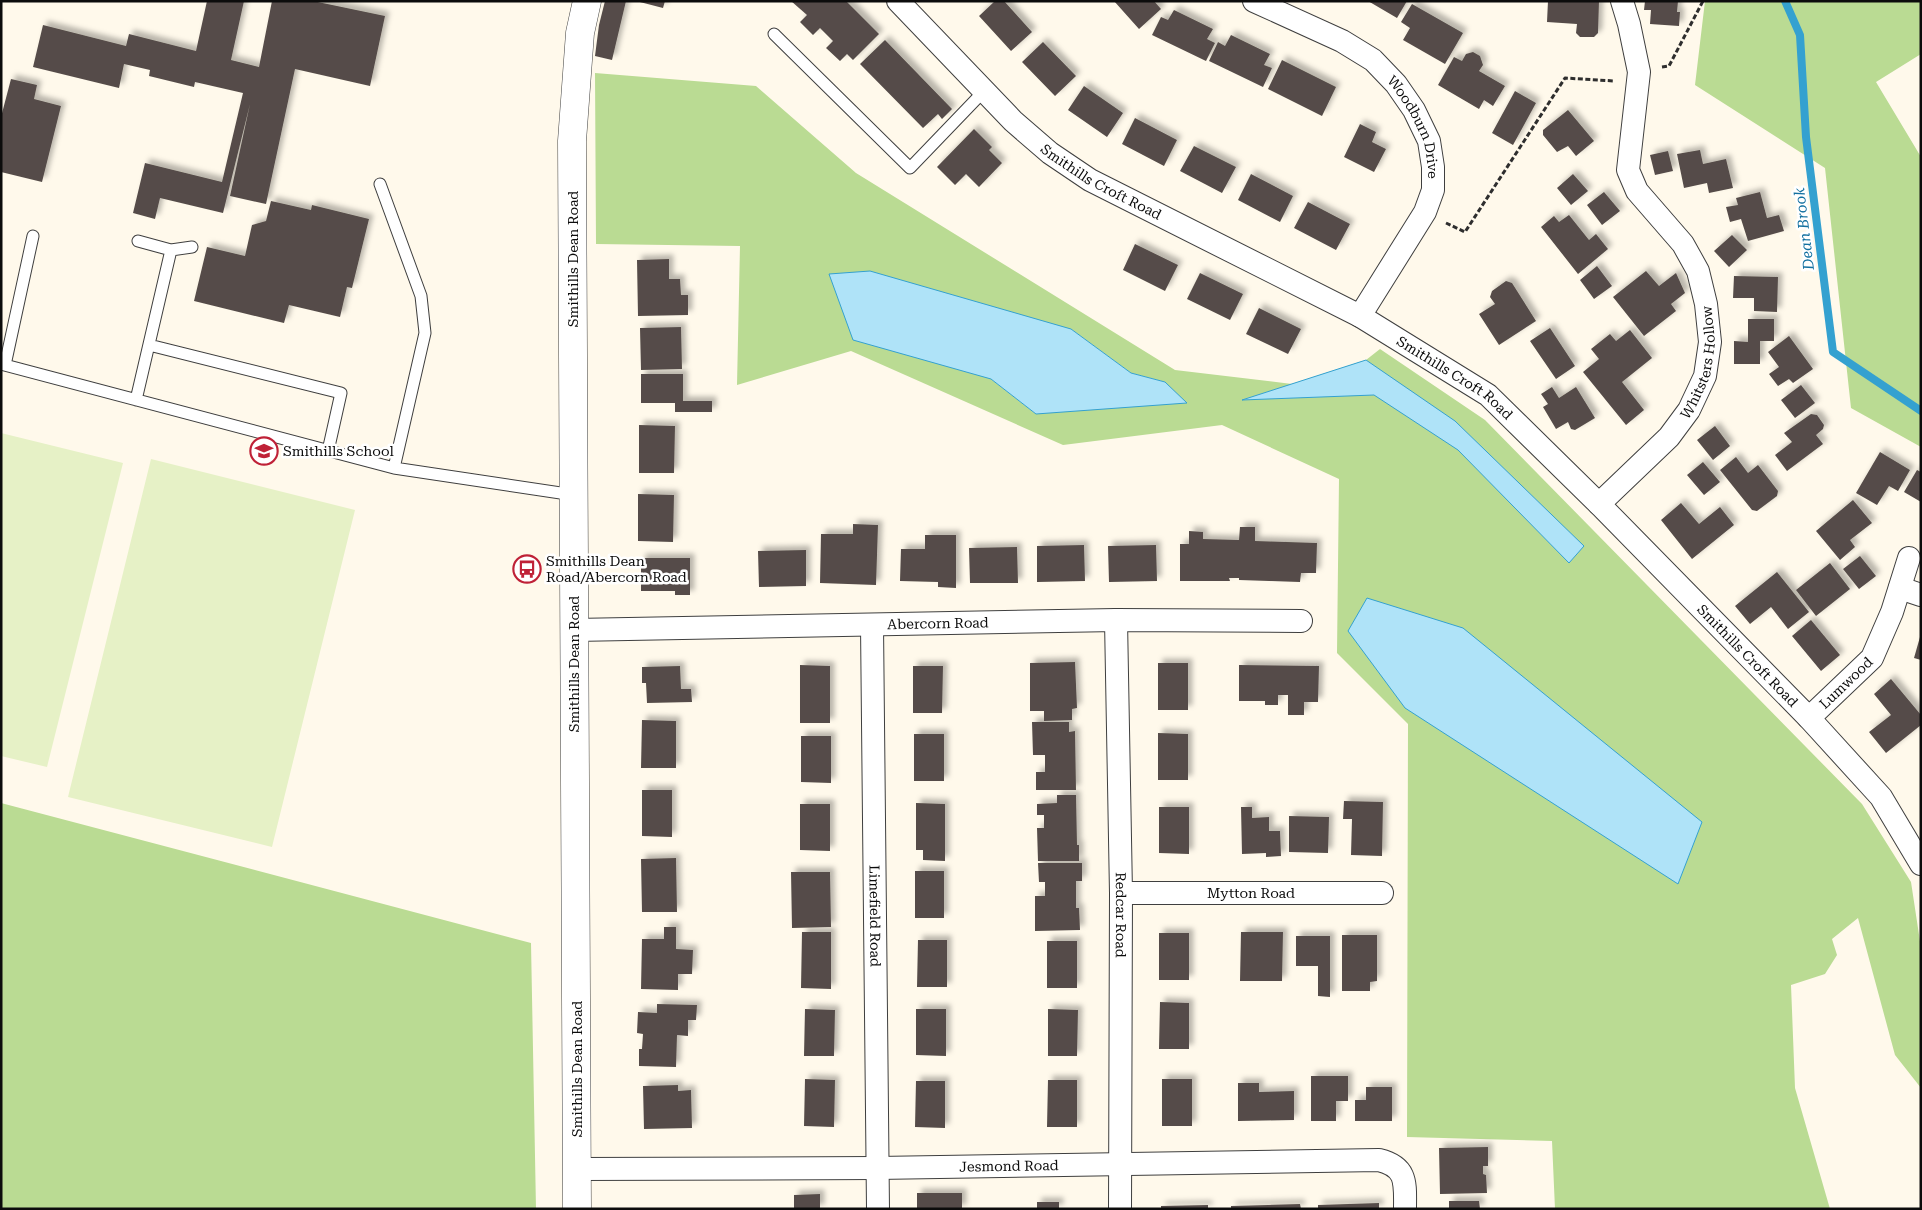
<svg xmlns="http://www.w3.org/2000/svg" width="1922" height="1210" font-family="'Roboto Serif',serif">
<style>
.forest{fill:#badb93;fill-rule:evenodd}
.pitch{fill:#e6f1c6}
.water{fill:#afe3f8;stroke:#34a1d0}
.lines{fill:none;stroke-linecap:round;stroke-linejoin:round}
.stream{stroke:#34a1d0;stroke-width:8}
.building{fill:#554c48;filter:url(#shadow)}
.service-casing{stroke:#3f3f3f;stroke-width:13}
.minor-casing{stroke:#3f3f3f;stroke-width:24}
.tertiary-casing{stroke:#3f3f3f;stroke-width:29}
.path{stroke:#2e2e2e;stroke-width:3;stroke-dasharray:5 2.5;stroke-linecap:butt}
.service{stroke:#fff;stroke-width:11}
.minor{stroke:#fff;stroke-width:22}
.tertiary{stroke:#fff;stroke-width:28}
.labels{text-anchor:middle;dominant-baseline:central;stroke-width:5;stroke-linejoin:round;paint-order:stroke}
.street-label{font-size:14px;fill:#0c0c0c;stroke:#fff}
.poi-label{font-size:14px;fill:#0c0c0c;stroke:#fff;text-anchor:start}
.water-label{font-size:15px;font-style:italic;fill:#1370a0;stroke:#fff}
</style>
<defs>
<filter id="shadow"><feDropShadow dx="4.5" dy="-4.5" stdDeviation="2.5" flood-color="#0004"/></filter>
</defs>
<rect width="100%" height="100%" fill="#fff9eb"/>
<!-- forest -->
<path class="forest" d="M1705,1H1921V54L1876,82L1921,157V447L1851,408L1825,168L1695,85Z
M595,73L756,86L856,173L1175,370L1292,384L1366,360L1380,349L1485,420L1862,804L1911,882L1921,948V1088L1895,1055L1858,918L1832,939L1837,955L1825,974L1791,985L1795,1088L1830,1209H1555L1552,1141L1407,1137L1408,724L1337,653L1339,479L1222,425L1063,445L851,351L737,385L740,246L596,244ZM1071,329L1131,373L1165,382L1036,414L991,379Z
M1,803L531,943L536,1209H1Z"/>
<!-- pitch -->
<path class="pitch" d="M1,433L123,463L47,767L1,756Z
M151,459L355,510L272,847L68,797Z"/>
<!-- water -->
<path class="water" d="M870,271L1071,329L1131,373L1165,382L1187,403L1036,414L991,379L853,340L829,274Z
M1366,360L1455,421L1584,546L1569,563L1458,450L1374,395L1242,400Z
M1367,598L1463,628L1702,822L1678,884L1405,708L1348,631Z"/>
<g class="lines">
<!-- stream -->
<path class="stream" d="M1785,1L1800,35L1806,137L1833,352L1921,411"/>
</g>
<!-- building -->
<path class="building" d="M207,1H244L231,60L259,67L272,1H313L385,16L370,86L295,69L266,204L230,196L250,104L223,213L160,198L155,219L133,213L145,163L222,182L243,93L195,82L194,87L149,76L150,70L124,64L119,88L33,67L43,25L126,46L129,34L196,51Z
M605,1H626L612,60L595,56L599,25Z
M636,1H665L663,8Z
M791,1H846L879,34L853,60L847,54L840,61L826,48L833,41L820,28L813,35L800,22L807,15Z
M995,1H1004L1032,32L1011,51L979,16Z
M1114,1H1154L1161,9L1139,29Z
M1368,1H1407L1397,18Z
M1548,1H1599L1598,33L1594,37H1580L1576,33L1577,24L1547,22Z
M1645,1H1678L1677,12H1680L1679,26L1650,24L1651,10H1644Z
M1412,4L1463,33L1445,64L1403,40L1410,28L1401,22Z
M1174,10L1213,29L1207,39L1215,43L1206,61L1152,35L1161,17L1168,20Z
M1231,35L1270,54L1264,65L1272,68L1263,87L1209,61L1218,42L1225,46Z
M885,40L952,109L942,119L938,114L923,128L860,64Z
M1043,42L1076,76L1055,96L1022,62Z
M1473,52L1480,56L1483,65L1479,71L1505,86L1493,106L1484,100L1479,109L1438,85L1454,57L1462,61L1466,54Z
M1282,60L1336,87L1322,116L1268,89Z
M11,79L37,85L34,99L61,106L42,182L1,172V117Z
M1084,86L1123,113L1107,137L1068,110Z
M1515,91L1536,103L1513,145L1492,133Z
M1568,110L1594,141L1576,156L1568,146L1557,152L1543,135V130Z
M1135,118L1177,140L1164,166L1122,144Z
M1360,124L1376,132L1372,142L1386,149L1374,172L1344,157Z
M974,129L992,147L989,150L1002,163L979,187L966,174L955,185L937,167Z
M1194,146L1236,167L1222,193L1180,171Z
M1700,150L1703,164L1726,159L1733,188L1709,193L1707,183L1684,188L1677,154Z
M1668,151L1673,171L1655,175L1650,155Z
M1251,174L1293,196L1280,222L1238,200Z
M1573,174L1588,191L1571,205L1557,188Z
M1604,192L1620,211L1602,225L1587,205Z
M1760,192L1767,218L1779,215L1784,231L1748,241L1741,219L1730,222L1726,207L1738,205L1736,198Z
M271,201L311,210L312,205L369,219L352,288L347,287L340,317L289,305L284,323L194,301L207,247L245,256L252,225L266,221Z
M1308,202L1350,224L1336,250L1294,228Z
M1569,215L1589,240L1596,234L1608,249L1578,274L1541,227L1554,216L1559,222Z
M1732,235L1747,250L1729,267L1714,251Z
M1135,244L1178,265L1165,291L1123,270Z
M669,259V279H680L681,295H688V315L638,316L637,260Z
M1597,266L1612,286L1594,299L1580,280Z
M1646,271L1659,286L1676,273L1685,293L1671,304L1676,311L1644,336L1613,297Z
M1200,273L1243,294L1230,320L1187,299Z
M1734,276L1778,277L1777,312L1754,311V298H1733Z
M1506,281L1512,283L1536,321L1499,345L1479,314L1495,304L1490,297L1492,291Z
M1259,308L1301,329L1288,354L1246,334Z
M1748,319H1774V341H1760V364H1734V341L1748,342Z
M681,327L682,369L641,370L640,328Z
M1550,328L1575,366L1556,379L1530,341Z
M1630,330L1652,358L1622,382L1644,410L1626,425L1583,372L1599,359L1591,349L1610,334L1616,341Z
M1789,336L1813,369L1793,383L1789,379L1778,386L1769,374L1779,367L1768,352Z
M641,374H683V401H712V412H675V403H641Z
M1801,385L1815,403L1795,418L1781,400Z
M1552,387L1559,398L1576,387L1595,418L1575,430L1571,429L1568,422L1556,429L1543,407L1548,404L1541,394Z
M1811,414L1817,415L1824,425L1823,429L1816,435L1823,444L1787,471L1775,455L1792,442L1784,433Z
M639,425L675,426L674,473H639Z
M1715,426L1730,446L1713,460L1697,440Z
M1880,452L1910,470L1898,491L1889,486L1877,505L1856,493Z
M1736,457L1748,473L1758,465L1778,491L1777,496L1757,511L1752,510L1720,470Z
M1703,462L1720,482L1704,495L1687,475Z
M1917,470L1921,472V502L1904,492Z
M638,494L674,495L673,542L638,541Z
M1853,500L1872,523L1850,540L1855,547L1840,560L1816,531Z
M1681,503L1699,524L1720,507L1734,525L1692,559L1661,520Z
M853,524L878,525L876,585L820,583L821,534H853Z
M1240,527H1255V541L1317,543L1316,573H1301L1300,582L1239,580V578H1229L1230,581H1180V544H1189V531L1203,532V539L1239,540Z
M925,535H956V588L938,587V582L900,581L901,549H925Z
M1084,545L1085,581L1037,582V546Z
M1156,545L1157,581L1109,582L1108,546Z
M1017,547L1018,583H970L969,548Z
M806,550V586L759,587L758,551Z
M1860,556L1876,576L1859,589L1843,569Z
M641,558H690V595H675V591H641Z
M1830,563L1850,589L1816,616L1796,590Z
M1777,572L1809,612L1788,629L1771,607L1750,624L1735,606Z
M1811,620L1840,655L1821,671L1792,636Z
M1920,637H1921V660L1914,658Z
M1075,662L1077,708L1072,709V720L1044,721V711H1030V663Z
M1158,663H1188V710H1158Z
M800,665L830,666V723H800Z
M1239,665L1319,666L1318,702H1304V715H1288V695H1278V705H1265V701H1239Z
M680,666L681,689H691L692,702L647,703L646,683H642V667Z
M913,666H943L942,713H913Z
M1891,679L1921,715V725L1886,753L1869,732L1891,715L1874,694Z
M642,720L676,721V768H641Z
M1032,722H1069V732L1075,731L1076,790H1036V772H1045V755H1033Z
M1158,733L1188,734V780H1158Z
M914,734H944V781H914Z
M801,736H831V783L801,782Z
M642,790H672V837L642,836Z
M1057,795H1076L1077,845H1079V861H1038L1037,828H1044V815H1037V804L1057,803Z
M1344,801L1383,802L1382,856L1351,855L1352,819H1343Z
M916,803L945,804V861L923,860V850H916Z
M800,804H830V851L800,850Z
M1159,807H1189V854L1159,853Z
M1241,807H1252V818L1269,817V831H1280L1281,856L1266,857V853L1242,854Z
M1289,816L1329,817L1328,853L1289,852Z
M676,858L677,912H642L641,859Z
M1038,863H1082V881H1076V908H1079L1080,930L1035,931V896H1045V882H1039Z
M915,871H944V918H915Z
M791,872H830L831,927L792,928Z
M664,927H676V949L693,950L692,974H678V990L641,989L642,939H664Z
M802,932H831V989L801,988Z
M1241,932H1283L1282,981H1240Z
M1159,933H1189V980H1159Z
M1342,935H1377V981L1370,982V991H1342Z
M1296,936H1330V997L1318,996V966H1296Z
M918,940H947V987H917Z
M1047,941H1077V988H1047Z
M1160,1002L1189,1003V1049H1159Z
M657,1004L697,1005L696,1020H688V1036L677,1035L676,1067L639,1066V1049H642L643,1034L637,1033L638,1012L657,1013Z
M805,1009L835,1010L834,1056H804Z
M916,1009H946V1056L916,1055Z
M1048,1009L1078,1010L1077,1056H1048Z
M1311,1076H1348V1101H1336V1121H1311Z
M805,1079L835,1080L834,1127L804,1126Z
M1162,1079H1192V1126H1162Z
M1048,1080H1077V1127H1047Z
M916,1081H945V1128L915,1127Z
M1238,1083H1259V1092L1294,1091V1120L1238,1121Z
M678,1085V1091L691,1090L692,1128L644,1129L643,1086Z
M1366,1087H1392V1121H1355V1100H1366Z
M1488,1147V1166H1483V1174L1486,1175L1487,1193L1440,1194L1439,1148Z
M917,1193H962V1209H917Z
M820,1194V1209H794V1195Z
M1449,1201H1479L1480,1209H1449Z
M1037,1202H1059V1209H1037Z
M1379,1203V1209H1318V1205Z
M1300,1204L1301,1209H1231V1206Z
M1208,1205V1209H1161V1206Z"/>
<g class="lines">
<!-- service casing -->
<g class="service-casing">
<path id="service" d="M774,34L910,168L985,90
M380,184L421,296L425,333L394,468
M138,241L171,250
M149,345L341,393L328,451
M1,364L394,468L574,495
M5,365L33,236
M136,400L171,250L192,247"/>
</g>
<!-- minor casing -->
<g class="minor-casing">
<g id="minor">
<path id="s1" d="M898,1L1013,121L1050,153L1090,180L1360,316L1488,395L1599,504L1809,718L1881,797L1921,864"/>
<path id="s2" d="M1254,1L1342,41L1373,60L1396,84L1414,110L1429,141L1433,167V190L1425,212L1360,316"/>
<path id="s3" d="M1599,504L1669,437L1689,410L1705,376L1710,342L1706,304L1698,271L1683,244L1637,191L1628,170L1639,72L1629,24L1622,1"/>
<path d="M1900,588L1921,595"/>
<path id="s4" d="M1116,620L1121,893L1120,1209"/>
<path id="s5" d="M872,625L878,1209"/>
<path id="s6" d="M574,630L1116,620L1301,621"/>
<path id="s7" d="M1809,718L1872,658L1892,612L1909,558"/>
<path id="s8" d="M1121,893H1382"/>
<path id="s9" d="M577,1169L877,1168L1379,1160C1408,1167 1405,1184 1405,1209"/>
</g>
</g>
<!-- tertiary casing -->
<g class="tertiary-casing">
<path id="tertiary" d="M577,1209L572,141L580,33L587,1"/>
</g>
<!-- path -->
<path class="path" d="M1662,67L1669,66L1703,1
M1446,223L1465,232L1565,78L1614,81"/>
<!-- service -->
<use href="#service" class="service"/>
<!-- minor -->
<use href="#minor" class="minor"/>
<!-- tertiary -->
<use href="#tertiary" class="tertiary"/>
</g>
<!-- icons -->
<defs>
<g id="school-ring" transform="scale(1.4375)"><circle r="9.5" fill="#fff" stroke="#bf2137" stroke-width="1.5"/><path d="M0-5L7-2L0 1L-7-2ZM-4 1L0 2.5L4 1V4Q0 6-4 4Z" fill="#bf2137"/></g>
<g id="bus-ring" transform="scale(1.4375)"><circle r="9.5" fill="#fff" stroke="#bf2137" stroke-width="1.5"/><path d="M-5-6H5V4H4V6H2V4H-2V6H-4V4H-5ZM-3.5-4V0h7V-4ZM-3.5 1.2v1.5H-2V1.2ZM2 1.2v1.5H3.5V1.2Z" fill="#bf2137"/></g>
</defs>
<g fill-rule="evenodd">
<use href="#school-ring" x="264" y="451"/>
<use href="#bus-ring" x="527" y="569"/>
</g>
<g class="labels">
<!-- street labels -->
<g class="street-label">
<text stroke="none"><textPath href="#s2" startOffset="214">Woodburn Drive</textPath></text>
<text stroke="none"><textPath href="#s1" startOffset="274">Smithills Croft Road</textPath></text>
<text transform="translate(573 259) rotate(-90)">Smithills Dean Road</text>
<text stroke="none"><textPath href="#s3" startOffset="180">Whitsters Hollow</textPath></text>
<text stroke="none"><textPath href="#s1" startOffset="679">Smithills Croft Road</textPath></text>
<text stroke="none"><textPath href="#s6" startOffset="364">Abercorn Road</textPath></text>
<text stroke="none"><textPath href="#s1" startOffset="1084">Smithills Croft Road</textPath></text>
<text transform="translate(574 664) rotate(-90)">Smithills Dean Road</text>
<text stroke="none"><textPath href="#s7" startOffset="51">Lumwood</textPath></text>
<text stroke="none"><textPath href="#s8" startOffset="130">Mytton Road</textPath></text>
<text stroke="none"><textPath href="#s4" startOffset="295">Redcar Road</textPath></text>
<text stroke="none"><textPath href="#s5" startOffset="291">Limefield Road</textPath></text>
<text transform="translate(577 1069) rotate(-90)">Smithills Dean Road</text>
<text stroke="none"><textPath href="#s9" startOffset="432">Jesmond Road</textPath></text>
</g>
<!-- poi labels -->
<g class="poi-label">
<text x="283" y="451">Smithills School</text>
<text x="546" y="561">Smithills Dean<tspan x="546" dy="16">Road/Abercorn Road</tspan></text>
</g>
<!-- water labels -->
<g class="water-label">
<text transform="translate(1804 229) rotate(-97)">Dean Brook</text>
</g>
</g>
<!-- border -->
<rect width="1922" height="1210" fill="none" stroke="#0c0c0c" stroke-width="5"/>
</svg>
